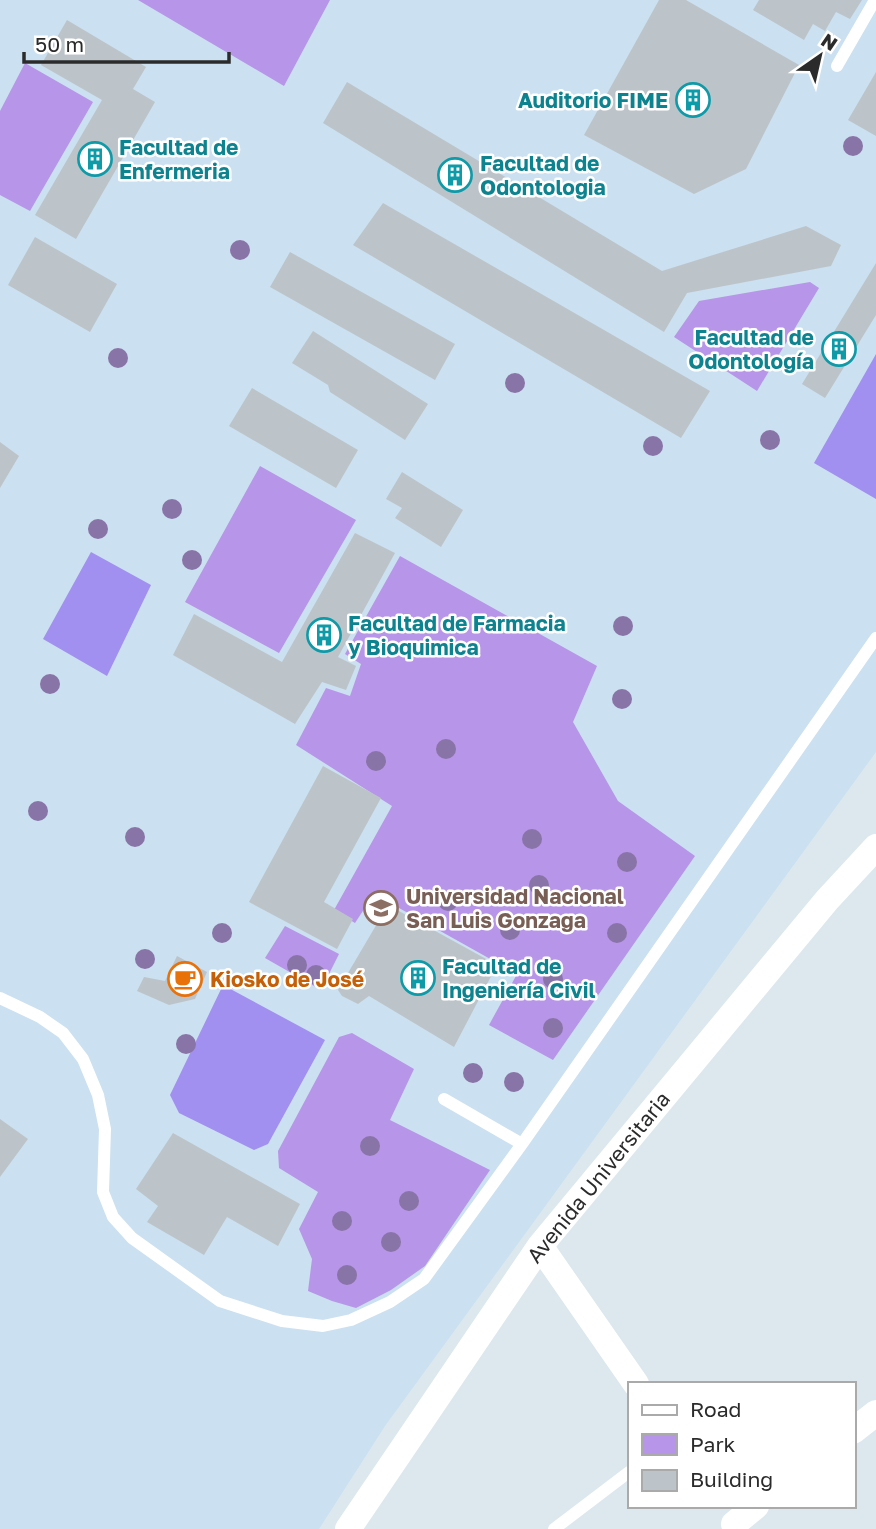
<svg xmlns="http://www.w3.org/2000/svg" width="876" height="1529" font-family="'Golos Text',sans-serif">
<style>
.education{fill:#cbe0f0}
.green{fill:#b795e8}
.pitch{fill:#a190ef}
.building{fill:#bcc4c9}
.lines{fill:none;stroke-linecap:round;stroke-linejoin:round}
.lane{stroke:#fff;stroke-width:12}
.street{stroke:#fff;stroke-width:26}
.tree{fill:#8974a7}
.labels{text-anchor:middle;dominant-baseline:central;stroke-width:5;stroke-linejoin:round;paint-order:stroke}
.culture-label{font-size:21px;font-weight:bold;fill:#0d838f;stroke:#fff;text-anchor:start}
.education-label{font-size:21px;font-weight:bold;fill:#785e54;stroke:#fff;text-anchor:start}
.food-label{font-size:21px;font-weight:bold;fill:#c56008;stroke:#fff;text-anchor:start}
.street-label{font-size:21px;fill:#2b2b2b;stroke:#fff}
</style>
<rect width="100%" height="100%" fill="#dce8ee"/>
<!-- education -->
<path class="education" d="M0,0H876V752L385,1426L319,1529H0Z"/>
<!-- green -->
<path class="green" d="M138,0H330L284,86Z
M25,63L93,102L30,211L0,195V111Z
M810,282L819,288L757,391L674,337L699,301Z
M260,466L356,520L279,653L185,602Z
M400,556L597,666L573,722L618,801L695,856L553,1060L489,1025L517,974L374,894L355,923L334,910L392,806L296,745L326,688L350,696L361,664L345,654Z
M285,926L339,954L321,990L265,958Z
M352,1033L414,1069L390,1120L490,1170L425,1266L391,1290L356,1308L332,1301L308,1291L312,1259L299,1229L318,1192L279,1168L278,1151L339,1037Z"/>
<!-- pitch -->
<path class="pitch" d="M876,354V499L814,463Z
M91,552L151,585L107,676L43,639Z
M223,985L325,1040L268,1144L254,1150L179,1113L170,1095Z"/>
<!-- building -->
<path class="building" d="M659,0H686L799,65L746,169L694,194L584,135Z
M759,0H862L850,19L836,12L825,31L813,24L804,40L753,10Z
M67,20L146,67L133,89L155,102L76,239L35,215L102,100L41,65Z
M876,72V136L848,120Z
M347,82L662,271L806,226L841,245L831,266L687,293L664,332L323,123Z
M383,203L710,391L681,438L353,245Z
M35,237L117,284L90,332L8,285Z
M290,252L455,344L435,380L270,287Z
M876,263V315L825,398L802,384Z
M313,331L428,404L405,440L330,392L328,385L292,363Z
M252,388L358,450L336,488L229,426Z
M0,442L19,456L0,488Z
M402,472L463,510L441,547L395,518L402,508L386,499Z
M355,533L395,553L338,657L356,666L346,690L322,682L295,724L173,655L194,614L282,662Z
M323,766L381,798L324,902L353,919L337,949L249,902Z
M388,905L497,965L454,1047L369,996L358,1004L342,996L338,990Z
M177,956L207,972L195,999L169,1005L137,991L144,977L165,981Z
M0,1119L28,1139L0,1177Z
M173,1133L300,1204L278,1246L227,1217L204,1255L147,1222L158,1206L136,1189Z"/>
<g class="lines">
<!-- lane -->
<path class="lane" d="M837,66L875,0
M0,998L40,1017L63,1033L83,1059L98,1095L105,1129L103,1192L113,1217L132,1238L220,1301L282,1321L323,1326L351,1320L390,1302L424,1279L522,1144L876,638
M444,1099L522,1144
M554,1529L629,1472"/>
<!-- street -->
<path class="street" d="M540,1246L636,1384
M853,1431L876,1413
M734,1524L756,1506
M348,1529L540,1246L827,900L876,847"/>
</g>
<!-- trees -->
<g class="tree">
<circle cx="853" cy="146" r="10"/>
<circle cx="240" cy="250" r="10"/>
<circle cx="118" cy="358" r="10"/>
<circle cx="515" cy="383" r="10"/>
<circle cx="770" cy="440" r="10"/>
<circle cx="653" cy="446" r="10"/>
<circle cx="172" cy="509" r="10"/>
<circle cx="98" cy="529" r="10"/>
<circle cx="192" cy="560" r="10"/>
<circle cx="623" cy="626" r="10"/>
<circle cx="50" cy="684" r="10"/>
<circle cx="622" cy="699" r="10"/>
<circle cx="446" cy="749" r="10"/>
<circle cx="376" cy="761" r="10"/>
<circle cx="38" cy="811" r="10"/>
<circle cx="135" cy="837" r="10"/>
<circle cx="532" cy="839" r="10"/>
<circle cx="627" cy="862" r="10"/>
<circle cx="539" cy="885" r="10"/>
<circle cx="448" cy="901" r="10"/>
<circle cx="510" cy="930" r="10"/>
<circle cx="222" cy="933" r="10"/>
<circle cx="617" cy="933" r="10"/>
<circle cx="145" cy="959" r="10"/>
<circle cx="297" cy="965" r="10"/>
<circle cx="316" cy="975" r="10"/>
<circle cx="553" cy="979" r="10"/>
<circle cx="553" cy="1028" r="10"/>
<circle cx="186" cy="1044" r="10"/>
<circle cx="473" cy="1073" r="10"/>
<circle cx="514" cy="1082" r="10"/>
<circle cx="370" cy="1146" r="10"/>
<circle cx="409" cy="1201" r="10"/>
<circle cx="342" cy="1221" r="10"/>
<circle cx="391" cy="1242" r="10"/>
<circle cx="347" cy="1275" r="10"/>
</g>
<!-- icons -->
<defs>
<g id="building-ring" transform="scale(1.75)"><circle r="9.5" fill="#fff" stroke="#0f9aa8" stroke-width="1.5"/><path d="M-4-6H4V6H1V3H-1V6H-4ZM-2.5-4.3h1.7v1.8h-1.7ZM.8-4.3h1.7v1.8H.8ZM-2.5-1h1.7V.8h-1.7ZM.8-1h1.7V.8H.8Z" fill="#0f9aa8"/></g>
<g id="university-ring" transform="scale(1.75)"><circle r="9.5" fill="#fff" stroke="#8d6e63" stroke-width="1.5"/><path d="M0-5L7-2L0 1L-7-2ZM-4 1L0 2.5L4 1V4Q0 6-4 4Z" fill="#8d6e63"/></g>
<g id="cafe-ring" transform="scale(1.75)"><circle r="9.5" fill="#fff" stroke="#e8710a" stroke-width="1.5"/><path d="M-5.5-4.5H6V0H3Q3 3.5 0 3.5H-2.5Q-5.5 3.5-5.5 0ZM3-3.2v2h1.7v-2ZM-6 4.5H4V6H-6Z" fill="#e8710a"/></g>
</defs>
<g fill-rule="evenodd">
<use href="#building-ring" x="693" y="100"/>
<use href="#building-ring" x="95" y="159"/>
<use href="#building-ring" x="455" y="175"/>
<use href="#building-ring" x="839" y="349"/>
<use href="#building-ring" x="324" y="635"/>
<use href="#university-ring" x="381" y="908"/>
<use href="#building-ring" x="418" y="978"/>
<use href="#cafe-ring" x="185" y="979"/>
</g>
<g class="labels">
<!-- culture labels -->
<g class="culture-label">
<text x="668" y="100" text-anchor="end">Auditorio FIME</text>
<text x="119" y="147">Facultad de<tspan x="119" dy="24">Enfermeria</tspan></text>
<text x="480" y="163">Facultad de<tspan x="480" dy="24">Odontologia</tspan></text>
<text x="814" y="337" text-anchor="end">Facultad de<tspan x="814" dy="24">Odontología</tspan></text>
<text x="348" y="623">Facultad de Farmacia<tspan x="348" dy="24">y Bioquimica</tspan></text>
<text x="442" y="966">Facultad de<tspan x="442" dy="24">Ingeniería Civil</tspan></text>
</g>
<!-- education labels -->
<g class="education-label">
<text x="406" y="896">Universidad Nacional<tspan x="406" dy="24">San Luis Gonzaga</tspan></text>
</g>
<!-- food labels -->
<g class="food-label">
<text x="210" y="979">Kiosko de José</text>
</g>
<!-- street labels -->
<g class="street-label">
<text transform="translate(598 1177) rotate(-51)">Avenida Universitaria</text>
</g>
</g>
<!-- legend -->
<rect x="628" y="1382" width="228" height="126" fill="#ffffff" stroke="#aaaaaa" stroke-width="2"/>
<rect x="642" y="1405" width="35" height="10" fill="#ffffff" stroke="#aaaaaa" stroke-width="2"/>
<text x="690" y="1417" font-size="21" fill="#2b2b2b">Road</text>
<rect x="642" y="1434" width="35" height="21" fill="#b795e8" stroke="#aaaaaa" stroke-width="2"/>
<text x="690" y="1452" font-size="21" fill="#2b2b2b">Park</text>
<rect x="642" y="1470" width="35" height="21" fill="#bcc4c9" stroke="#aaaaaa" stroke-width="2"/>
<text x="690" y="1487" font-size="21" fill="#2b2b2b">Building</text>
<!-- north arrow -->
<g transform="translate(820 56) rotate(34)" stroke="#ffffff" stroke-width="5" paint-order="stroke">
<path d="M0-5L12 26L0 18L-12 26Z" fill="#2b2b2b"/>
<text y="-10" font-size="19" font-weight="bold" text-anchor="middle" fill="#2b2b2b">N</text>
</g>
<!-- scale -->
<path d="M24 52v10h205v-10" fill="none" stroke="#2b2b2b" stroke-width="3.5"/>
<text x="35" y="52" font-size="21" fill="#2b2b2b" stroke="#ffffff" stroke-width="5" paint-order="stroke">50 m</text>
</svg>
